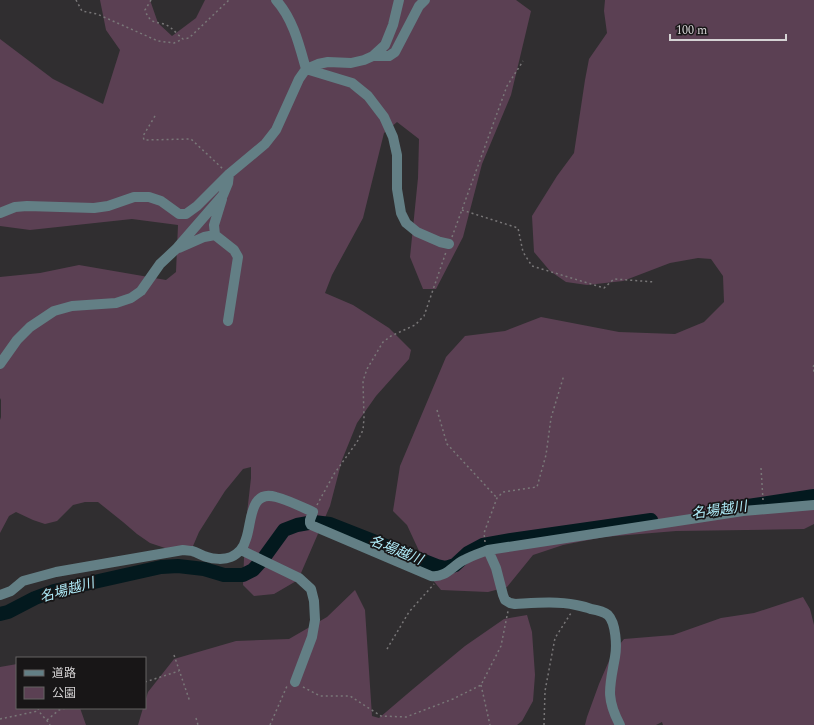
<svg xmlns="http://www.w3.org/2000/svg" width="814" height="725" font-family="Spectral,'Noto Sans JP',serif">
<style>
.green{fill:#5b4053}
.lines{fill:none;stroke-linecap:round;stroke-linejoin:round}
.river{stroke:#03191e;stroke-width:14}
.path{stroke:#797778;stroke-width:1.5;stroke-dasharray:2 3;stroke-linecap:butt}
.minor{stroke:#637f85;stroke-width:10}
.labels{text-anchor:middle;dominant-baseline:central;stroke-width:3.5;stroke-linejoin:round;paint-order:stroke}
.water-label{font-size:14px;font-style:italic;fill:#afebf8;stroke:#181617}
</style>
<rect width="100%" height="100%" fill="#302e30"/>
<!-- green -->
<path class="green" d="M100,0H150L158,23L172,36L196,18L205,0H516L531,11L511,95L482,164L463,237L436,289H423L410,257L418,178L419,139L397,122L384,133L363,218L332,275L325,293L353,305L389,328L411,350L409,359L376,396L357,423L342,460L330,506L298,580L274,594L254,596L243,585L245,531L251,478V467L243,469L225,491L199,532L193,546L174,551L150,543L137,534L123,522L98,502H85L73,505L57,521L45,524L33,520L16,512L9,516L0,533V420L1,417V400L0,398V277L40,273L79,265L166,280L176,272L178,225L132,219L30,230L0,226V39L53,79L103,104L120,50L106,30Z
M605,0H814V524L804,529L676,531L604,537L563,545L533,555L507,587L488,592L441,590L432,579L407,525L393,511L400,466L446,357L465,336L505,331L541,317L619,332L675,334L704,322L724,302L723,276L711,259L698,258L670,263L623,281L587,285L566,282L550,271L534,252L532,216L557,176L574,153L585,80L589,59L607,33L604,11Z
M355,590L365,610L372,716L379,718L413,689L465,646L504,619L527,615L532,632L535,675L533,701L522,721L517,725H138L143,708H145V702L148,692L174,659L236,641L289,639L327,617Z
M803,597L810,609L814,625V725H663L662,722L656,725H585L587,717L599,684L612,654L624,639L673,635L721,618L754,613Z
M17,664V708H80L86,725H0V667Z"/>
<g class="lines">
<!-- river -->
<path class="river" d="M741,507L814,496
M0,614L8,612L35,598L54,591L161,567L178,566L204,569L224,575H243L253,570L263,559L284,530L297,525L314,522L330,524L437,566L446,568L455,565L468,553L483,545L511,540L651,520"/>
<!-- path -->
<path class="path" d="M76,0L82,11L97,14L158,41L174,43L183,39
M151,0L145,10C151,28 161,19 171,28C175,31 179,36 183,39L189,38L229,0
M155,116L143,136L144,140L191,139L223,169
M462,210L518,228L523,252L532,266L604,288L614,279L654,282
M452,237L507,86L523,61
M814,365L813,367L814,372
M437,410L447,444L497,498
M761,468L763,500
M317,505L334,474L357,442L363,430L364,418L363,381L367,369L383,342L391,336L415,325L424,316L446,252
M485,542L484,533L497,498L503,492L537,487L546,455L551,418L564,375
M387,649L409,612L434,584
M174,655L190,702
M145,682L179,671
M481,685L490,725
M303,687L320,696H350L381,716L406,717L453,699L481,685L501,646L508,611
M38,708C39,714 47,719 50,725
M196,718L198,725
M0,719L38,711
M47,720L59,710L66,708
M270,725L287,686
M544,725L545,691L555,638L571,613"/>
<!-- minor -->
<path class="minor" d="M276,0C293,19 299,44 306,69
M373,56H389L395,52L419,6L425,0
M306,69L352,83L368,96L384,117L393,137L397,155V189L401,213L406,223L417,232L440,242L449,244
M222,199L214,225L215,235L234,250L238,257L228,321
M0,213L15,207L27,206L94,208L108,206L134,197H149L161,201L179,214H186L197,206L229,174L265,144L276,130L299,79L306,69L318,64L328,62L351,63L364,60L373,56L385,45L393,25L399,0
M179,248L204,237L215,235
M0,364L17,340L30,327L54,311L72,306L116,303L131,298L141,291L160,264L176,249L223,195L228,183L229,174
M241,550L299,578L311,589L314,601L315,620L312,637L295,682
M488,550L496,568L503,595L505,600L510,603L515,604C535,603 556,601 576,605C581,606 586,607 591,609C597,610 603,611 608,615C616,623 617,646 615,657C610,686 605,697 620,725
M0,595L11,591L23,581L56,572L183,550C186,550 190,551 192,551C197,552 202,556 207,557C213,559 224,560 231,557C238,554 244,547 246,539C252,523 249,489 276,497C288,500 302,507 313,512L310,520V523L311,525L431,576C446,578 452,566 464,560C471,556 480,553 488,550L743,511L814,505"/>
</g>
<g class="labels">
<!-- water labels -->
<g class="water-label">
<text transform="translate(719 510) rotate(-8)">名場越川</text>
<text transform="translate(396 550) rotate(22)">名場越川</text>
<text transform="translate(67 590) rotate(-16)">名場越川</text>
</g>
</g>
<!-- legend -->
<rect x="16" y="657" width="130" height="52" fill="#181617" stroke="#646263"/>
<rect x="24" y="670" width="20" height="6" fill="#637f85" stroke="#646263"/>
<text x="52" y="677" font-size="12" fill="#d5d3d4">道路</text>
<rect x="24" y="687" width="20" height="12" fill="#5b4053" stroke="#646263"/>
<text x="52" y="697" font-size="12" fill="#d5d3d4">公園</text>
<!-- scale -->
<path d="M670 34v6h116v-6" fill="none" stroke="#d5d3d4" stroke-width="2"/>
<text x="676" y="34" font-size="12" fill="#d5d3d4" stroke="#181617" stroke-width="3" paint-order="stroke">100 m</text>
</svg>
